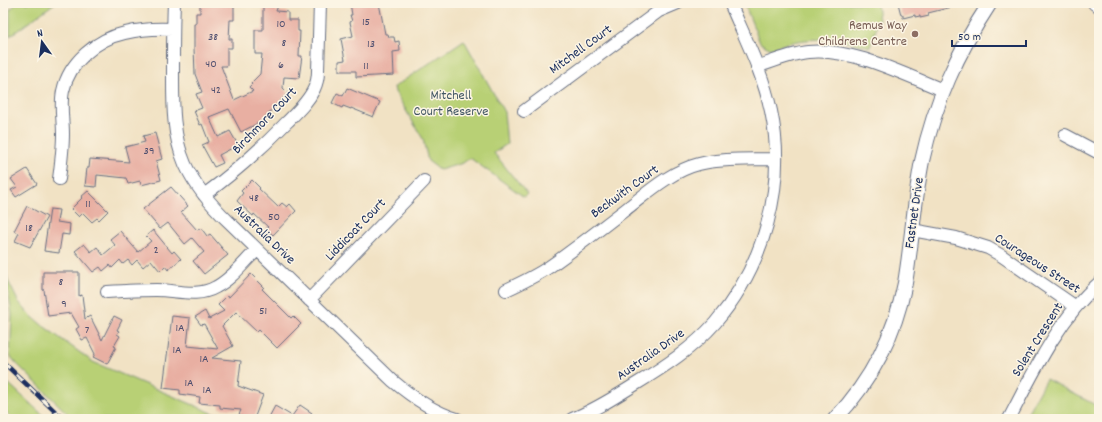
<svg xmlns="http://www.w3.org/2000/svg" width="1102" height="422" font-family="Dekko,sans-serif">
<style>
.green{fill:#b8d075;stroke:#6a806a}
.building{fill:#e8afa2}
.lines{fill:none;stroke-linecap:round;stroke-linejoin:round}
.minor-casing{stroke:#666e82;stroke-width:14}
.tertiary-casing{stroke:#666e82;stroke-width:16}
.minor{stroke:#fff;stroke-width:12}
.tertiary{stroke:#fff;stroke-width:14}
.rail-casing{stroke:#1b2f5e;stroke-width:4.5}
.rail{stroke:#fcf5e5;stroke-width:3;stroke-dasharray:9;stroke-linecap:butt}
.education-dot{fill:#8d6e63;stroke:#fcf5e5;stroke-width:1.5}
.labels{text-anchor:middle;dominant-baseline:central;stroke-width:3;stroke-linejoin:round;paint-order:stroke}
.number-label{font-size:12px;fill:#4e4f6f}
.education-label{font-size:14px;fill:#785e54;stroke:#fcf5e5;text-anchor:end}
.street-label{font-size:14px;fill:#1b2f5e;stroke:#fcf5e5}
.park-label{font-size:14px;fill:#425764;stroke:#fcf5e5}
</style>
<rect width="100%" height="100%" fill="#fcf5e5"/>
<filter id="ink" filterUnits="userSpaceOnUse"><feTurbulence type="fractalNoise" baseFrequency=".025" numOctaves="2"/><feDisplacementMap in="SourceGraphic" scale="8" xChannelSelector="R" yChannelSelector="G"/><feConvolveMatrix kernelMatrix="1 2 1 2 8 2 1 2 1" color-interpolation-filters="sRGB"/></filter>
<filter id="wash" filterUnits="userSpaceOnUse"><feTurbulence type="fractalNoise" baseFrequency=".012" numOctaves="4" result="noise"/><feDisplacementMap in="SourceGraphic" scale="16" xChannelSelector="R" yChannelSelector="G"/><feGaussianBlur stdDeviation="0.9" result="paint"/><feColorMatrix in="noise" values="0 0 0 0 0 0 0 0 0 0 0 0 0 0 0 0 0 1.4 0 .05"/><feComposite in="paint" operator="in"/></filter>
<g filter="url(#wash)">
<rect width="100%" height="100%" fill="#f1e2c4"/>
<!-- green -->
<path class="green" d="M18,3H55L10,36V9Z
M744,3H877L879,21L870,47C836,38 804,35 771,49L760,43Z
M464,40L504,112L507,144L494,153L527,194L524,197L470,158L463,163L440,170L428,161L423,139L395,92L394,87Z
M6,271L8,281L18,301L29,314L42,325L93,362L217,415L214,419H73L17,364L10,356L12,315L6,278Z
M1046,379L1099,407V419H1024Z
M7,382L47,419H13L5,411Z"/>
<g id="blocks">
<!-- building -->
<path class="building" d="M200,3H234V20H230L229,39H232V48H227V66H221L234,100L253,91L249,87L252,84L251,83L260,74L262,54H255V30H263V3H279L276,11L288,12V20H298V31H300L299,56H302L299,78L284,77L283,88L288,93L262,120V121L241,132L229,109L209,117L218,137L230,131L238,145L219,155L223,163L214,167L202,145L209,142L202,124L200,125L194,111L202,108L196,94L202,92L195,74L194,48V24H196V13H200Z
M350,3H379L385,34H388L389,37H394L395,42L399,41L400,51L393,52L394,75L356,77V71H339V61L345,60L341,39L353,36L350,22L352,21L350,15H352Z
M898,3H956V6L928,13L929,16L920,18V16L915,17V15L903,18V15H901Z
M347,88L380,102L373,117L351,108V109L343,106L342,108L332,103L337,93L343,96Z
M155,133L162,159L156,161L161,180L141,185L140,181L128,184L126,178L97,175L96,187L85,186L87,168H89L90,159L129,162L125,147L145,142L143,136Z
M27,169L37,184L16,197L11,190L17,187L11,179Z
M252,180L260,188L259,189L278,207L282,203L287,207L290,204L296,211L273,235L266,229L268,227L254,214L253,216L237,201L243,193L241,191Z
M171,187L188,206L181,212L197,230L201,228L207,236L210,234L228,255L204,274L193,261L204,252L192,238L185,244L168,223L160,229L143,209Z
M88,191L108,211L99,220L97,218L92,222L83,213L79,217L71,209L82,198L81,197Z
M27,206L47,217L30,247L15,241L19,233L14,231Z
M50,209L59,210L57,222L70,224L69,235L62,234L59,253L44,251Z
M153,230L172,253L174,251L181,259L168,270L165,266L160,271L151,260L143,267L137,260L132,265L128,260L123,264L120,260L112,268L110,265L103,271L100,267L93,272L75,251L84,244L91,252L97,247L103,255L115,245L110,239L120,231L138,252L151,241L146,236Z
M43,272H79V296L82,295L85,319L90,316L102,340L114,316L122,320L117,330L119,331L117,334L120,336L114,346L116,347L107,364L93,357L95,354L87,338L82,340L76,329L79,327L71,313L48,316L44,290H43Z
M251,274L264,287L262,289L291,318L293,316L301,324L277,348L259,330L257,332L236,312L222,326L233,346L212,358L241,361L238,386L263,395L254,419H242L243,417L239,415L241,410L220,408V405L199,403L200,397L180,394V390L163,388L172,316L190,318L187,346L218,349L204,324L201,325L195,317L205,311L209,319L224,311L218,305L227,296L229,297Z
M300,405L312,413L308,419H268L275,406L292,416Z"/>
</g>
</g>
<g filter="url(#ink)">
<use href="#blocks" fill-opacity="0" stroke="#666e82" stroke-width="1"/>
<g class="lines">
<!-- minor casing -->
<g class="minor-casing">
<path id="minor" d="M174,3C173,25 173,48 173,70C173,102 172,134 185,164C195,186 211,205 229,222L393,381C412,397 434,412 457,419
M757,67C774,61 790,54 808,52C850,47 903,74 943,90
M524,111L659,11L678,3
M1065,135L1099,153
M59,179C61,164 63,149 63,134C63,119 60,105 63,91C69,62 97,39 125,33C141,29 157,28 173,29
M204,195C234,173 261,149 287,122C297,112 308,102 314,89C317,83 318,77 318,71L320,3
M912,230L956,238L988,248L1002,256L1076,307
M506,290C521,283 536,276 549,267C575,249 600,229 625,210C647,193 671,171 699,164C724,158 750,160 775,159
M107,292C123,291 139,290 156,290C176,290 197,298 216,287C232,279 244,262 257,250
M309,300L424,181
M572,419C595,410 615,397 636,384C664,367 693,348 715,323C764,266 787,185 771,111C763,73 745,38 730,3
M1009,419C1033,373 1059,318 1099,283"/>
</g>
<!-- tertiary casing -->
<g class="tertiary-casing">
<path id="tertiary" d="M1095,3L1099,5
M835,419C871,381 895,334 905,283C912,243 914,201 922,161C935,102 957,53 990,3"/>
</g>
<!-- minor -->
<use href="#minor" class="minor"/>
<!-- tertiary -->
<use href="#tertiary" class="tertiary"/>
<!-- rail casing -->
<g class="rail-casing">
<path id="rail" d="M3,362L63,419"/>
</g>
<!-- rail -->
<use href="#rail" class="rail"/>
</g>
</g>
<!-- markers -->
<circle class="education-dot" cx="915" cy="34" r="4"/>
<g class="labels">
<!-- number labels -->
<g class="number-label">
<text x="366" y="22">15</text>
<text x="281" y="24">10</text>
<text x="213" y="37">38</text>
<text x="284" y="43">8</text>
<text x="371" y="44">13</text>
<text x="211" y="64">40</text>
<text x="281" y="65">6</text>
<text x="366" y="66">11</text>
<text x="216" y="90">42</text>
<text x="149" y="151">39</text>
<text x="254" y="198">48</text>
<text x="88" y="204">11</text>
<text x="274" y="217">50</text>
<text x="29" y="228">18</text>
<text x="156" y="250">2</text>
<text x="61" y="282">8</text>
<text x="64" y="304">9</text>
<text x="263" y="311">51</text>
<text x="180" y="328">1A</text>
<text x="87" y="330">7</text>
<text x="177" y="350">1A</text>
<text x="204" y="359">1A</text>
<text x="189" y="383">1A</text>
<text x="207" y="390">1A</text>
</g>
<!-- education labels -->
<g class="education-label">
<text x="907" y="26">Remus Way<tspan x="907" dy="16">Childrens Centre</tspan></text>
</g>
<!-- street labels -->
<g class="street-label">
<text transform="translate(581 50) rotate(-36)">Mitchell Court</text>
<text transform="translate(265 121) rotate(-46)">Birchmore Court</text>
<text transform="translate(625 192) rotate(-36)">Beckwith Court</text>
<text transform="translate(915 213) rotate(-82)">Fastnet Drive</text>
<text transform="translate(356 230) rotate(-46)">Liddicoat Court</text>
<text transform="translate(264 235) rotate(44)">Australia Drive</text>
<text transform="translate(1037 264) rotate(33)">Courageous Street</text>
<text transform="translate(1038 340) rotate(-58)">Solent Crescent</text>
<text transform="translate(651 355) rotate(-35)">Australia Drive</text>
</g>
<!-- park labels -->
<g class="park-label">
<text x="451" y="96">Mitchell<tspan x="451" dy="16">Court Reserve</tspan></text>
</g>
</g>
<!-- margin -->
<rect width="1102" height="422" fill="none" stroke="#fcf5e5" stroke-width="16"/>
<!-- north arrow -->
<g transform="translate(42 42) rotate(346)" stroke="#fcf5e5" stroke-width="3" paint-order="stroke">
<path d="M0-3L7 15L0 10L-7 15Z" fill="#1b2f5e"/>
<text y="-6" font-size="11" font-weight="bold" text-anchor="middle" fill="#1b2f5e">N</text>
</g>
<!-- scale -->
<path d="M952 40v6h74v-6" fill="none" stroke="#1b2f5e" stroke-width="2"/>
<text x="958" y="40" font-size="12" fill="#1b2f5e" stroke="#fcf5e5" stroke-width="3" paint-order="stroke">50 m</text>
</svg>
